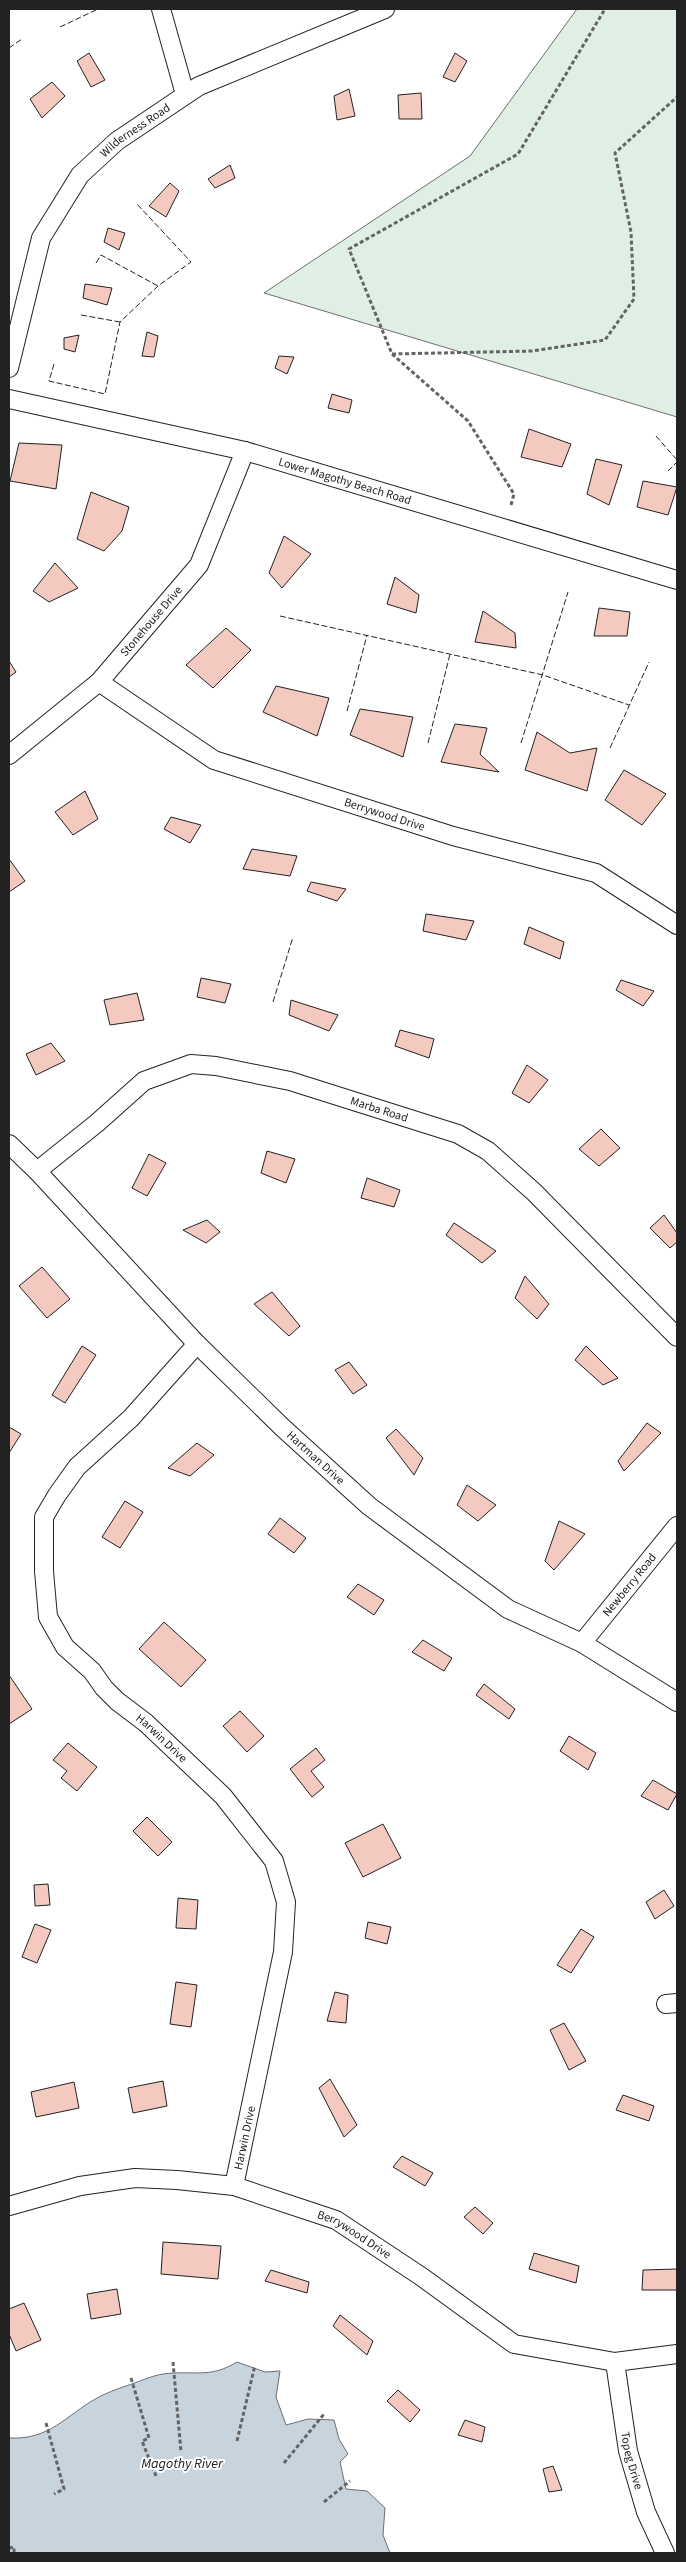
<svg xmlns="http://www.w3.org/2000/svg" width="686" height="2562" font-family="'Source Sans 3',sans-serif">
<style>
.green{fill:#e0efe3;stroke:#6f6f6f}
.water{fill:#c7d3dd;stroke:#6f6f6f}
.building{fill:#f3c9c0;stroke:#222}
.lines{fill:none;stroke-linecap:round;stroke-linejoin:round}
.minor-casing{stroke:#222;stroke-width:20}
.path{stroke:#646464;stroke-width:3;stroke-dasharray:4 2.5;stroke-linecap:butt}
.minor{stroke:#fff;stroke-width:18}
.fence{stroke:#222;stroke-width:1;stroke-dasharray:6 2.5;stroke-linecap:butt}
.labels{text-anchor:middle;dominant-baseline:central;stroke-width:4;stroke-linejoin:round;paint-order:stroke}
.street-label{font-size:12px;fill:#222;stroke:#fff}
.water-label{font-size:14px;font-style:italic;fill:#222;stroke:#fff}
</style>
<rect width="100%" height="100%" fill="#fff"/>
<!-- green -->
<path class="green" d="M577,9H677V417L264,293L470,156Z"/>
<!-- water -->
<path class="water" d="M237,2362L265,2372L280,2371L276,2397L286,2425L308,2419L334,2420L339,2439L348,2454L340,2462L346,2489L367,2491L385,2508L383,2535L390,2553H9V2438C50,2440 65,2416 97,2398C106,2393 117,2389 126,2386C138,2382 151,2376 163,2374C192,2370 210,2379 237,2362Z"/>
<!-- building -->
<path class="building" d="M89,53L105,80L91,87L77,61Z
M455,53L467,61L455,82L443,77Z
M52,82L65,96L42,118L30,99Z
M349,89L355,116L337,120L334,96Z
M421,93L422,119H399L398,95Z
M230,165L235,178L215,188L208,179Z
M170,183L179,191L166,217L149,206Z
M108,228L125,233L119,250L104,242Z
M85,284L112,288L107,305L83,298Z
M147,332L158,336L154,357L142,356Z
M79,335L75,352L64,349V338Z
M279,356L294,357L287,374L275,368Z
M332,394L352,400L349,413L328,408Z
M529,429L571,444L562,467L521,457Z
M19,443L62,445L56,489L10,481Z
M596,459L622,465L609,505L587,494Z
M643,481L677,487L668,515L637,507Z
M91,492L129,507L122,531L104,551L77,539Z
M284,536L311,554L282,588L269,573Z
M55,563L78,588L49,602L33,591Z
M395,577L419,595L416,613L387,604Z
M599,608L630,612L627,636H594Z
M483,611L515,633L516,648L475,642Z
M226,628L251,650L213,688L186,665Z
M9,661L16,672L9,677Z
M276,686L329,698L317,736L263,712Z
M360,709L413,717L403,757L350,735Z
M455,724L487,728L480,754L499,772L441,762Z
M537,732L570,753L597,748L587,791L525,770Z
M624,770L666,794L642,825L605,800Z
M85,791L98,819L73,835L55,812Z
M171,817L201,825L190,843L164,829Z
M252,849L297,856L290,876L243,869Z
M9,859L25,881L9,892Z
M311,882L346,889L337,901L307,891Z
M426,914L474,921L466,940L423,931Z
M529,927L564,942L560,959L524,944Z
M201,978L231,984L225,1003L197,997Z
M621,980L654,991L643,1006L616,990Z
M137,993L144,1020L110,1025L104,1000Z
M291,1000L338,1015L329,1031L289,1015Z
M400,1030L434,1039L429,1058L395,1046Z
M51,1043L65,1061L36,1075L26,1054Z
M527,1065L548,1080L529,1103L512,1093Z
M601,1129L620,1148L599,1166L579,1149Z
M267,1151L295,1159L286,1183L261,1173Z
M149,1154L166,1163L147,1196L132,1188Z
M367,1178L400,1190L394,1207L361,1198Z
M664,1215L677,1233V1242L670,1248L650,1228Z
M207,1220L220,1232L206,1243L183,1230Z
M454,1223L496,1251L482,1263L446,1235Z
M42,1267L70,1299L47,1318L19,1286Z
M525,1276L549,1304L537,1319L515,1298Z
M272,1292L300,1326L289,1336L254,1304Z
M82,1346L96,1355L65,1403L52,1395Z
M586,1346L618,1378L603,1385L575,1360Z
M349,1362L367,1385L353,1394L335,1370Z
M647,1423L661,1433L624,1471L618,1461Z
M9,1427L21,1434L9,1453Z
M396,1429L423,1458L414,1475L386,1438Z
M197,1443L214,1455L190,1476L168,1468Z
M467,1485L496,1505L478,1521L457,1505Z
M125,1501L143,1512L120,1548L102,1537Z
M280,1518L306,1538L294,1553L268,1534Z
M559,1521L585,1534L554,1570L545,1561Z
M358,1584L384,1600L374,1615L347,1597Z
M164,1622L206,1660L181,1687L139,1649Z
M423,1640L452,1658L444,1671L412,1652Z
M9,1675L32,1709L9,1724Z
M484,1684L515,1709L509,1719L476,1695Z
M240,1711L264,1736L247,1752L223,1726Z
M569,1736L596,1753L588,1770L560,1751Z
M68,1743L97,1767L77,1791L61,1778L67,1771L53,1760Z
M316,1748L325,1760L311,1771L324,1787L312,1797L290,1769Z
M653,1780L677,1794L668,1810L641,1796Z
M147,1817L172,1842L158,1856L133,1831Z
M383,1824L401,1858L363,1877L345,1843Z
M48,1884L50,1905L35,1906L34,1885Z
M664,1890L674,1906L655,1919L646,1902Z
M178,1898L198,1900L196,1929L176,1928Z
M368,1922L391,1927L387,1944L365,1938Z
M35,1924L51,1930L37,1963L22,1957Z
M581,1929L594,1937L571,1973L557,1965Z
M176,1982L197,1985L191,2027L170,2024Z
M335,1992L348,1995L346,2023L327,2021Z
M564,2023L586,2061L569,2070L550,2030Z
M330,2079L357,2125L344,2137L319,2088Z
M163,2081L167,2106L133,2113L128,2088Z
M74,2082L79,2108L36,2117L31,2092Z
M623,2095L654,2106L649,2121L616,2110Z
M402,2156L433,2173L425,2186L393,2167Z
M475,2207L493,2223L483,2234L464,2217Z
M163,2242L221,2246L218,2279L161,2274Z
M534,2253L579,2266L576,2283L529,2269Z
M677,2269V2290H642L643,2270Z
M271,2270L309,2282L307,2293L265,2281Z
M117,2289L121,2314L91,2319L87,2294Z
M24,2303L41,2340L16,2351L9,2334V2309Z
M340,2315L373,2341L367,2355L333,2326Z
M398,2390L420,2410L410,2422L387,2401Z
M465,2420L485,2427L482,2442L458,2435Z
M553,2466L562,2490L549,2492L543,2469Z"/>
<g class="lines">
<!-- minor casing -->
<g class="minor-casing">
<g id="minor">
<path d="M161,9L185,94"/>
<path id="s1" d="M9,368L41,238L80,175L117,141L199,86L385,9"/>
<path id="s2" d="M9,399L245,451L677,580"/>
<path id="s3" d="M99,682L214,760L453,836L596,873L677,925"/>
<path id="s4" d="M9,755L99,682L199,565L245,451"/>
<path id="s5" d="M9,1144L37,1171L197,1344L283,1428L369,1506L508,1609L582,1643L677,1702"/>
<path id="s6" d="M37,1171L97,1123L144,1081L191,1064L216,1066L290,1081L458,1134L488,1151L534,1192L677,1337"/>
<path id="s7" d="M197,1344L131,1418L77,1467L57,1495L44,1517V1571L48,1617L65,1647L92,1671L104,1688L117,1701L146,1723L223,1796L274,1861L286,1902L283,1952L234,2186"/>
<path id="s8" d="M582,1643L677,1526"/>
<path d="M666,2004L677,2003"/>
<path id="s9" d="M9,2206L80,2186L135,2178L177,2180L234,2186L336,2220L422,2277L514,2344L615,2362L677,2354"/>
<path id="s10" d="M615,2362L628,2451L646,2512L665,2553"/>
</g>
</g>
<!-- path -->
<path class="path" d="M392,354L532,351L605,340L634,299L631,232L615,153L677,97
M511,505L514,494L468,421L392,354L349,249L518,154L605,9
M173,2362L181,2452
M131,2378L149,2438L142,2441L156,2476
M46,2423L64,2489L54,2494
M237,2441L255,2365
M284,2463L324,2414
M324,2502L350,2481
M9,2548L14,2547V2553"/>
<!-- minor -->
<use href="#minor" class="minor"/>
<!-- fence -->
<path class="fence" d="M60,27L98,9
M9,48L22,39
M96,263L101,255L158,286
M81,315L120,322
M54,364L49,381L105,394L120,322L158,286L191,262L136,203
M656,436L677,460
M668,471L677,462
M280,616L543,675L629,705
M347,711L367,635
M428,743L450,654
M521,743L568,592
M610,748L649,662
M273,1002L293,937"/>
</g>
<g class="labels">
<!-- street labels -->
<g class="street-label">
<text stroke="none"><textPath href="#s1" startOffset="279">Wilderness Road</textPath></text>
<text stroke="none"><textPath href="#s2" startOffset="346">Lower Magothy Beach Road</textPath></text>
<text stroke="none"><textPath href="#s4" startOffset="196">Stonehouse Drive</textPath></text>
<text stroke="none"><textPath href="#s3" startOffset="318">Berrywood Drive</textPath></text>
<text stroke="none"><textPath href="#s6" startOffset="384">Marba Road</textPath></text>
<text stroke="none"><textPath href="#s5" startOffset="439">Hartman Drive</textPath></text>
<text stroke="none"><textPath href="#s8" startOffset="75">Newberry Road</textPath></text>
<text stroke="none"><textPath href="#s7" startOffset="500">Harwin Drive</textPath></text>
<text transform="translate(245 2138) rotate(-78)">Harwin Drive</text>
<text stroke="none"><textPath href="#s9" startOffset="359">Berrywood Drive</textPath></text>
<text stroke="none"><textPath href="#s10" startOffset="100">Topeg Drive</textPath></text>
</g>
<!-- water labels -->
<g class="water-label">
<text x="182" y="2464">Magothy River</text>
</g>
</g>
<!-- border -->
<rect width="686" height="2562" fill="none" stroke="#222222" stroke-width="20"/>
</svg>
